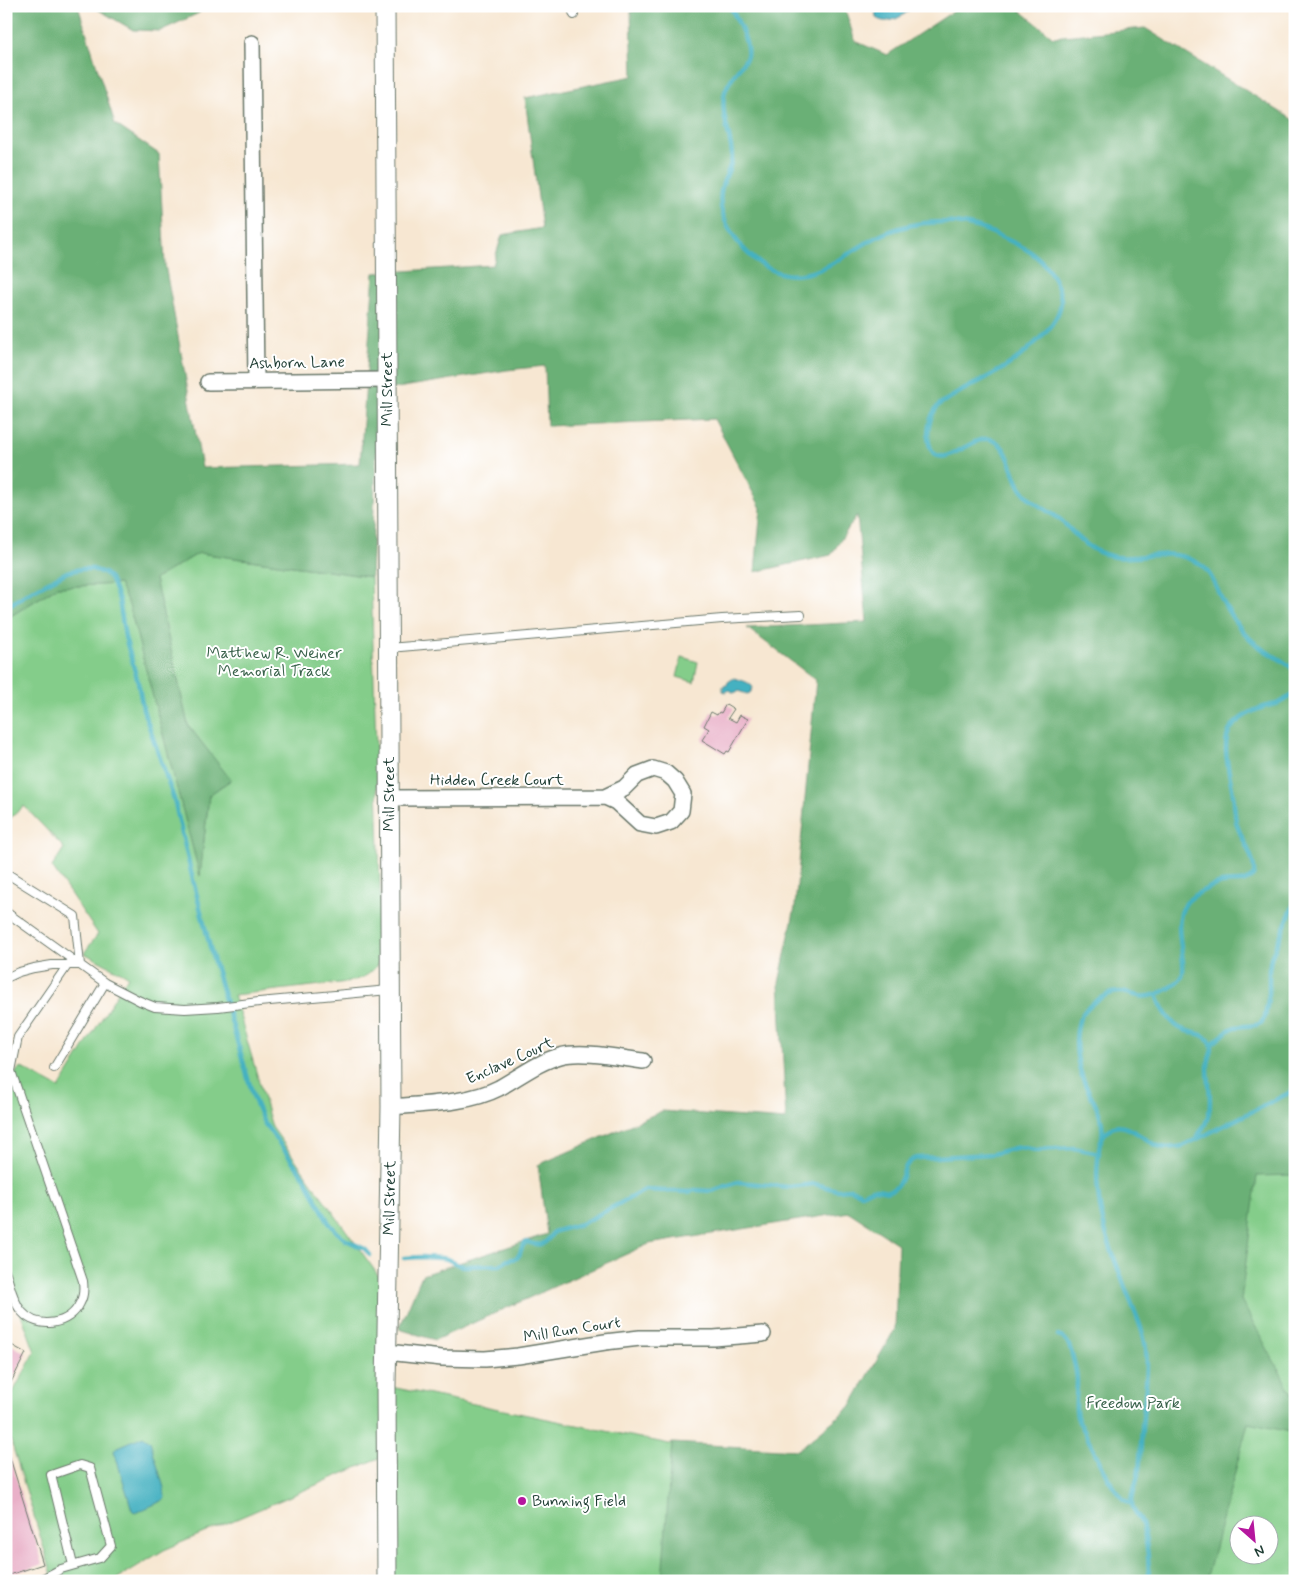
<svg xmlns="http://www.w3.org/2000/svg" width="1301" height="1587" font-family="Mynerve,sans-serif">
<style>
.green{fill:#84cd8a;stroke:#52855f;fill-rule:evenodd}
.forest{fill:#6bb076;stroke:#457655}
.water{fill:#44b1c1;stroke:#32777a}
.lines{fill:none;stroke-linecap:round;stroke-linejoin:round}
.stream{stroke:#44b1c1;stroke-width:4.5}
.building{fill:#e9b0c8}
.service-casing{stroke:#6b786b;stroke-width:10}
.minor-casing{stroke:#6b786b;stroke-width:18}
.tertiary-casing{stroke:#6b786b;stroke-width:21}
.service{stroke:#fff;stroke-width:8}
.minor{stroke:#fff;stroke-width:15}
.tertiary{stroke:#fff;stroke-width:19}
.poi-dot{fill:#b5179e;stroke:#fff;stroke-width:2}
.labels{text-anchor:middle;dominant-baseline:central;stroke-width:4;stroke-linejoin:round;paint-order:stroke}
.street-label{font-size:16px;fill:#1f3d34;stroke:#fff}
.park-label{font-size:16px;fill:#38614a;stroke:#fff}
.poi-label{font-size:16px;fill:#1f3d34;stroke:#fff;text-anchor:start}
</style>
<rect width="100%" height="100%" fill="#fff"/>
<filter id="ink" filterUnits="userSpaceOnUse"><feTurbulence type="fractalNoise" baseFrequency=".02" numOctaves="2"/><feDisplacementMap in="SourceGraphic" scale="10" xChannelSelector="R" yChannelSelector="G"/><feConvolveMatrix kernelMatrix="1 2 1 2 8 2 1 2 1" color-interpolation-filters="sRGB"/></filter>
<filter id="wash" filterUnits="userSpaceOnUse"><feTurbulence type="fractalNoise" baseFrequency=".0096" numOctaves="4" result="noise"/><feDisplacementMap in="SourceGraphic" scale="20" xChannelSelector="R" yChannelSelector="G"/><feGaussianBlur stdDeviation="1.12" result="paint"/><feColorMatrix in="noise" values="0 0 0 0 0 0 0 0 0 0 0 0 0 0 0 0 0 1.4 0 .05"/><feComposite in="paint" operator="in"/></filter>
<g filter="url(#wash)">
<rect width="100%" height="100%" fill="#f7e7d2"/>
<!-- green -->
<path class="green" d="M199,553L371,577L382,954C375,973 367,977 348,982L234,995L272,1127L391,1293V1387L865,1484L1295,796V1581H389L384,1456L164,1550L113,1581H54L6,1425V1405L35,1352L6,1273V1086L20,1067L59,1088L128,976L84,953L98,934L52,867L64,848L24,806L6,822V619L57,587L119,584L129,605L200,875L209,795L230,780L188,725L155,579ZM1238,1524H1268V1554H1238Z
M682,657L698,662L694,682L677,677Z"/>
<!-- forest -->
<path class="forest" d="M6,6H78L115,124L159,154L165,265L202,468L360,464L374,273L493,265L502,235L542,228L525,98L633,76L631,12L650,6H844L855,41L887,55L961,6H1015L1053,37L1145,28L1295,121V1175L1257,1176L1241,1300L1295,1400V1433L1248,1423L1206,1581H662L672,1443L798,1450L850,1407L895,1329L898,1244L849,1212L649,1244L435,1340L399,1329L422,1275L547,1234L538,1165L662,1111L786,1120L779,983L795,907L816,680L747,628L867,622L857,515L831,555L755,572L761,508L714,419L547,426L545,366L507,370L379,391L371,577L199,553L155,579L188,725L231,780L209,795L200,876L129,605L119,584L57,587L6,619Z
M92,6H206L199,13L160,31L133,30Z"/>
<!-- water -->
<path class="water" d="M875,6H914C905,15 888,27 876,18Z
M734,678C740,680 751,682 753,688L750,693L747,694L738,691L734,693L729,690L726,692L723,691V686L727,685L728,682Z
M143,1436L150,1441L164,1488L165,1498L162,1501L135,1513L132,1510L114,1451L116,1448Z"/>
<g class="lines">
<!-- stream -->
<path class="stream" d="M730,6C736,18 750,43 747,56C745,62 739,67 736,72C731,79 725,88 724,96C721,116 731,136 732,155C732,168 725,175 722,187C713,219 746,260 774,271C813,286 845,253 877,237C915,218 962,217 999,236C1015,243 1032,250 1044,264C1051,272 1060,288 1061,300C1062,325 1017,361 997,372C981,381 965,388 950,398C948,399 941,403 939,405C929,415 925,436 931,449C942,472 972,435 990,439C1010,444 1011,473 1021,488C1030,503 1049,510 1062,521C1068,527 1074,534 1081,540C1122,577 1155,541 1194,561C1214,570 1216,592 1227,609C1234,621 1246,636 1257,645C1269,655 1284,659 1295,671
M6,607L28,593L67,572L81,569H92L104,573L110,578L119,600L125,637L138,682L143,709L174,799L191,872L212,955L254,1099L264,1123L305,1178L329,1223L337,1232L346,1240L365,1249L370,1255
M1157,994C1160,1006 1171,1026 1184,1030C1193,1033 1203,1033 1209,1040C1216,1047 1208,1057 1208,1066C1208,1092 1217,1114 1197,1136
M1212,1044L1229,1030L1235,1027L1256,1025L1261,1023L1265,1017L1269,993V970L1271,958L1295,902
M1102,1137C1105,1117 1093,1101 1085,1084C1077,1066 1074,1044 1078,1025C1080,1009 1104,992 1120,992C1126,992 1132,995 1139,996C1148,998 1159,994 1168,989C1172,986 1179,982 1182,977C1184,972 1183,967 1183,962C1181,942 1174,920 1186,903C1192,895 1213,885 1222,883C1234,881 1245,885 1254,875C1256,858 1242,841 1237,825C1234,815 1235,805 1233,795C1231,777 1219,742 1232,727C1239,718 1253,710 1264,707C1269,705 1275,705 1279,703C1285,701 1290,695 1295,692
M404,1258L421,1257L441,1258L447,1259L459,1265L465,1266L500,1265L508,1260L517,1258C523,1252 519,1246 527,1242C541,1247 546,1245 553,1232L581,1224L645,1190L688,1192L695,1190L712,1191L738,1182L789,1187L815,1184L837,1190L850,1189L859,1192L861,1194C865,1193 868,1190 872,1189C880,1188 888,1194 895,1188C906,1179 900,1162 918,1158L992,1154L1019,1147L1036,1150L1074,1148L1099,1153
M1058,1336C1060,1337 1063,1337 1065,1339C1071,1344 1077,1373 1077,1381C1077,1394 1074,1404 1077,1417L1109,1480L1123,1499L1132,1504
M1148,1581C1150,1564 1147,1541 1142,1524C1140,1518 1133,1511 1132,1504C1131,1495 1138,1480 1139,1470C1141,1453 1141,1435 1143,1417C1145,1391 1150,1363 1144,1338C1140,1323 1134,1309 1128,1295C1111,1251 1093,1207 1098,1159C1099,1147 1099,1137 1110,1129C1125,1118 1146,1143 1161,1147C1168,1149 1176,1147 1183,1146L1295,1090"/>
</g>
<g id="blocks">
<!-- building -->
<path class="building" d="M726,704L734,709L728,718L736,722L740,715L748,719L729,752L727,751L725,754L702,740L709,729L704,726L711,712L717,715L719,712L721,713Z
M6,1342L26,1353L6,1392Z
M6,1445L43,1564L6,1576Z"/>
</g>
</g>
<g filter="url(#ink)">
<use href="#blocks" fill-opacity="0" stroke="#6b786b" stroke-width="1"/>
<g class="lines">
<!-- service casing -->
<g class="service-casing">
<path id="service" d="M571,6L574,15
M389,648L722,619L801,615
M6,873L75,916L80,965L6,912
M6,978L19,972L34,968L52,965H80L105,983L140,1001L155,1007L185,1009L218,1007L259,1002L389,990
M54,1068L105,983
M6,1273C10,1285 13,1302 22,1312C38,1330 70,1325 80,1303C84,1296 84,1289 83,1281L11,1071L18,1037L67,966
M38,1581L61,1569L100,1558L111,1546L90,1468L80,1465L51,1475L73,1565"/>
</g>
<!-- minor casing -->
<g class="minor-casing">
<path id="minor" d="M252,43L256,381
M208,382L387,380
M389,798L605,797L616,802L640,824L656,827L671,822L681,811L683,794L675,781L666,773L653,769L637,775L624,788L605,797
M391,1107C425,1104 468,1104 499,1088C519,1077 538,1062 560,1056C583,1050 619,1058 643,1061
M387,1352L442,1358L485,1359L518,1356L605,1342L640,1338H714L763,1334"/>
</g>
<!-- tertiary casing -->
<g class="tertiary-casing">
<path id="tertiary" d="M385,6L391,1107L386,1386L387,1581"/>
</g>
<!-- service -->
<use href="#service" class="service"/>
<!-- minor -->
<use href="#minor" class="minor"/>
<!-- tertiary -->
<use href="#tertiary" class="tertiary"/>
</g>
</g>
<!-- markers -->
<circle class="poi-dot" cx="522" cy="1501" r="5"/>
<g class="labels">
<!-- street labels -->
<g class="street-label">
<text transform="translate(297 363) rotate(-1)">Ashborn Lane</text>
<text transform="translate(387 389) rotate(-90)">Mill Street</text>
<text x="497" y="780">Hidden Creek Court</text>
<text transform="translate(389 794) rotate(-90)">Mill Street</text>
<text transform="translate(510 1061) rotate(-24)">Enclave Court</text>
<text transform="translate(390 1198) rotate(-89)">Mill Street</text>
<text transform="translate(572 1330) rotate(-9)">Mill Run Court</text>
</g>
<!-- park labels -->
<g class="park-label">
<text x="274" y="653">Matthew R. Weiner<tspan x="274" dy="18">Memorial Track</tspan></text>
<text x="1133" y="1403">Freedom Park</text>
</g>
<!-- poi labels -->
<g class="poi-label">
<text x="532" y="1501">Bunning Field</text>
</g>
</g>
<!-- margin -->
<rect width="1301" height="1587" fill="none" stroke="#fff" stroke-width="25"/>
<!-- north arrow -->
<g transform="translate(1254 1540) rotate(153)"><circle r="24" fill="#ffffff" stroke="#a5b1ae"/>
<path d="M0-4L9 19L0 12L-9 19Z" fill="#b5179e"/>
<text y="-8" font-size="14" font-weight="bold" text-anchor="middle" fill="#1f3d34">N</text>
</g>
</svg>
